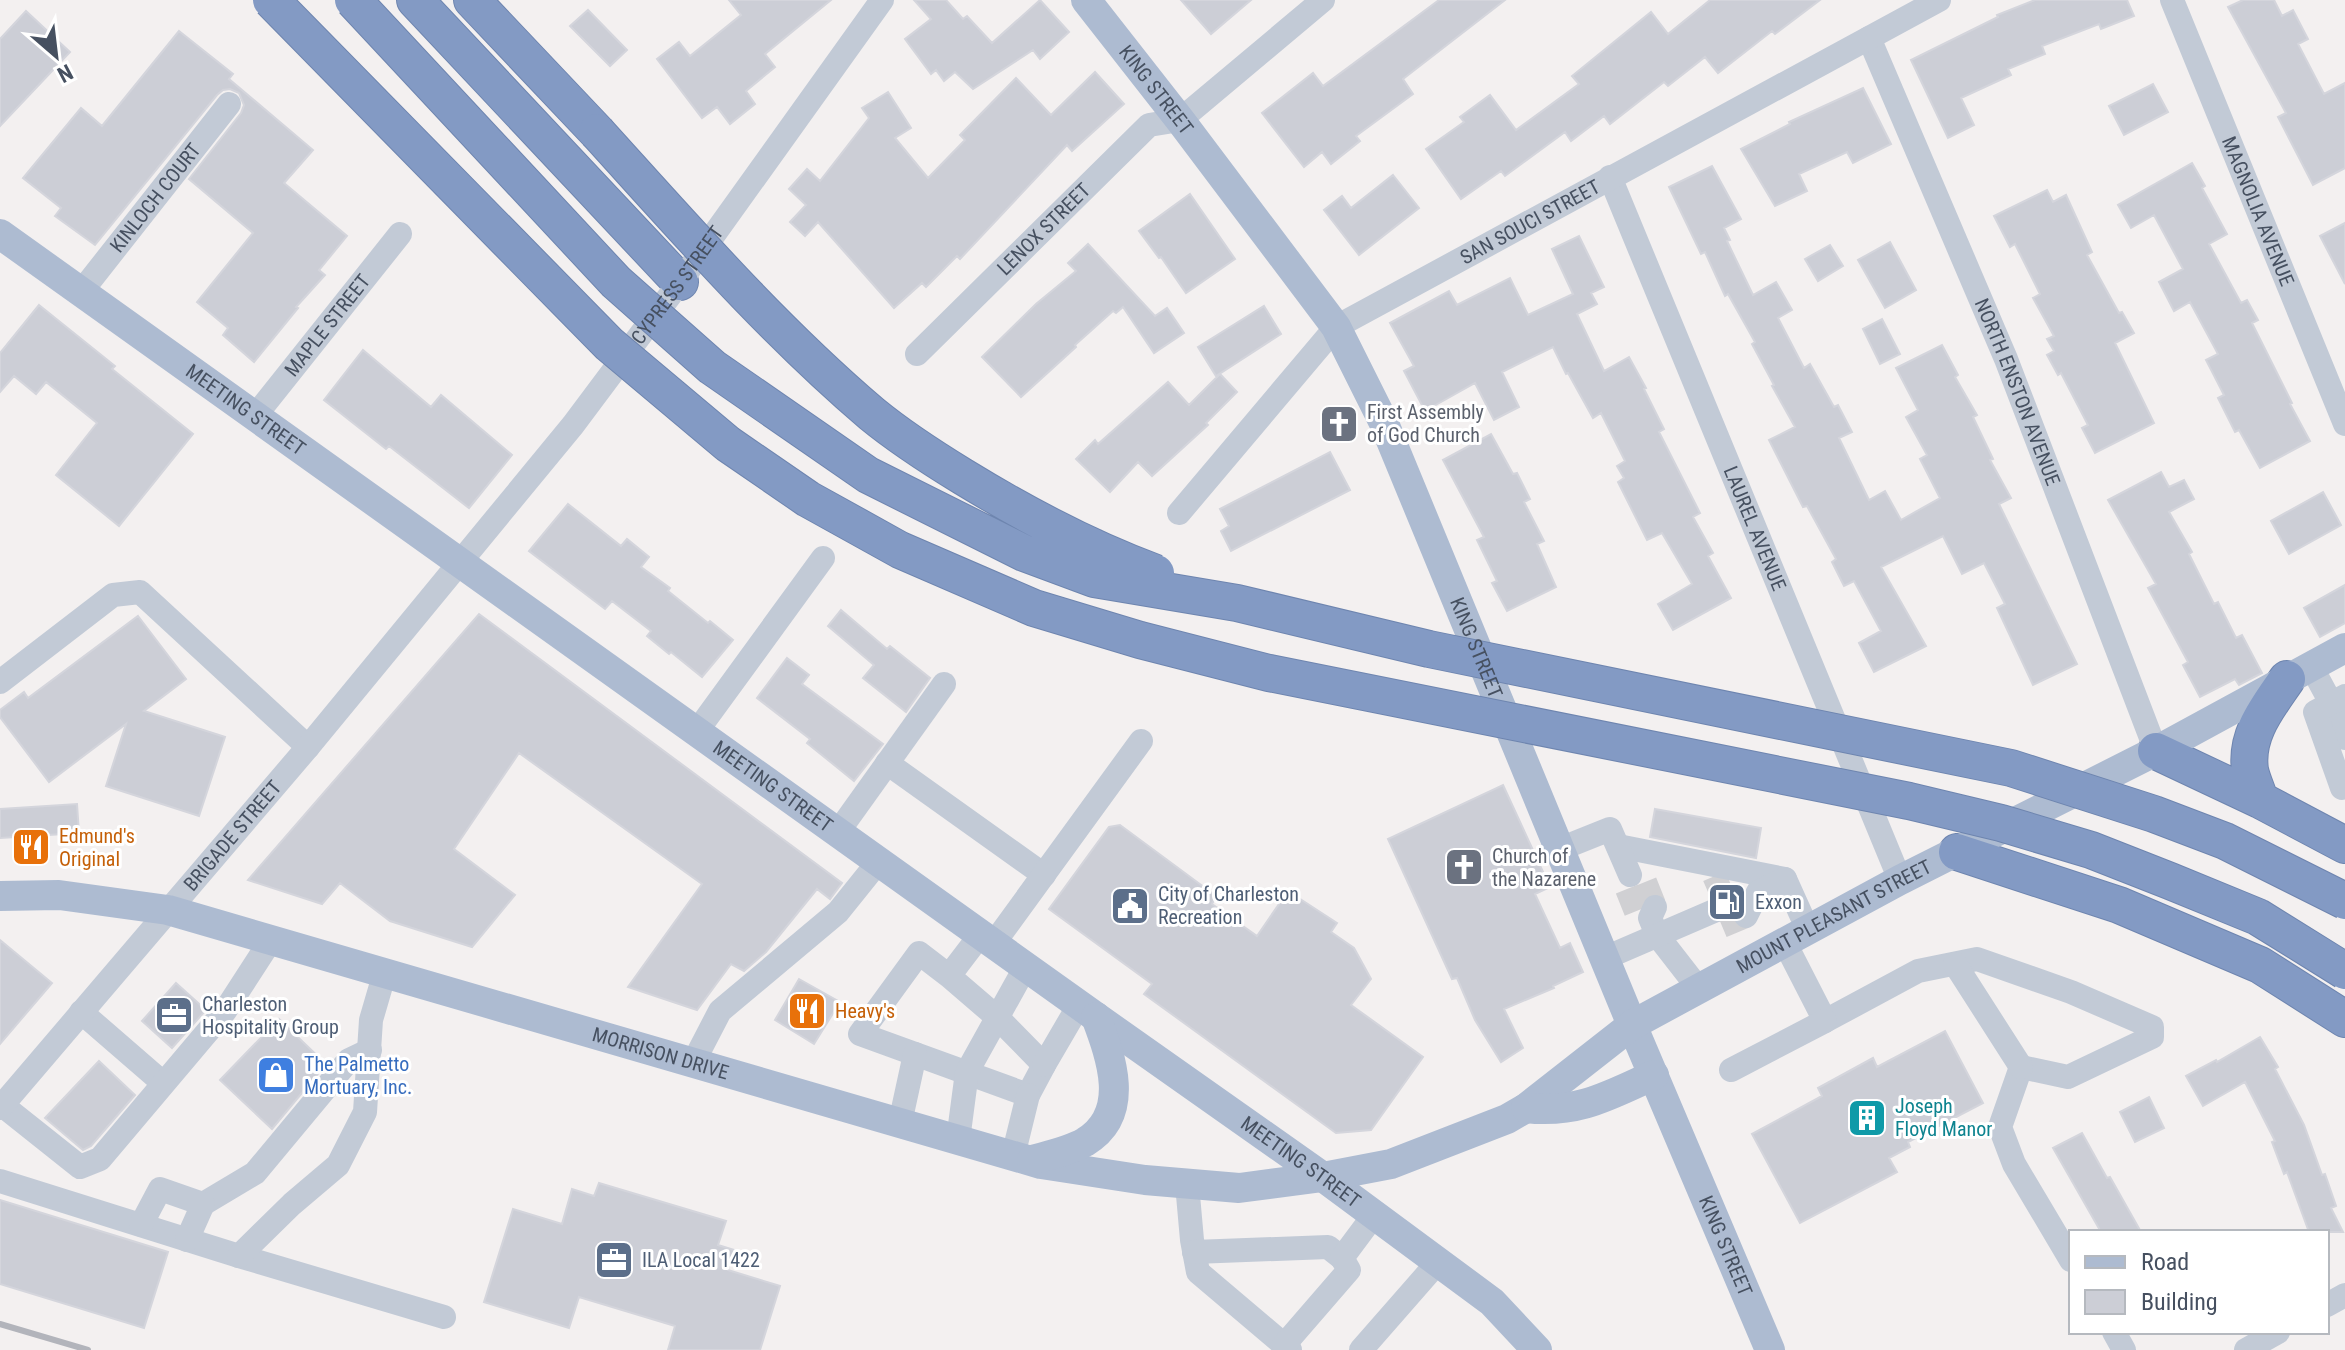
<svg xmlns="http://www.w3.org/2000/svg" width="2345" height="1350" font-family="'Roboto Condensed',sans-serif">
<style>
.building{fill:#ccced6;stroke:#d4d5dc;stroke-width:2}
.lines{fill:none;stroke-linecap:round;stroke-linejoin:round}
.minor-tunnel{stroke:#d0d0d3;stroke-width:24;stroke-dasharray:24 12;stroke-linecap:butt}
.highway-casing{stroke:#6e85af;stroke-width:38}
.minor{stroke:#c2cad6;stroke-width:24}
.major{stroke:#adbbd1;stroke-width:30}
.highway{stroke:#839ac4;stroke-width:36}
.rail{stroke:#b2b4bb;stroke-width:6}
.highway-bridge-casing{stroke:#6e85af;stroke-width:38;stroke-linecap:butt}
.highway-bridge{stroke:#839ac4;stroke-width:36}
.labels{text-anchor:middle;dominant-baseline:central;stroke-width:6;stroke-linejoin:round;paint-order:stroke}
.street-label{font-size:20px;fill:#465060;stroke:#fff}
.worship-label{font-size:20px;fill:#5b616d;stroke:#fff;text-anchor:start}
.food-label{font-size:20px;fill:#c56008;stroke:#fff;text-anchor:start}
.service-label{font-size:20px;fill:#4e5e75;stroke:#fff;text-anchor:start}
.shop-label{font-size:20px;fill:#366cbe;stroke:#fff;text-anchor:start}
.culture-label{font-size:20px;fill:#0d838f;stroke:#fff;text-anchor:start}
</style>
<rect width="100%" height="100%" fill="#f3f0f0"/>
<!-- building -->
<path class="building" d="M729,0H831L765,54L775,67L746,91L755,104L730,124L717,107L702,118L657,59L679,42L690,56L741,15Z
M914,0H946L963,19L967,16L992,43L1040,0L1069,32L1040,59L1033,50L973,89L955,72L944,81L936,70L931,74L905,39L931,19Z
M1181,0H1251L1211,34Z
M1439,0H1505L1403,79L1413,94L1356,136L1360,141L1331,164L1322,152L1304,167L1262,113L1313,73L1323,86Z
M1710,0H1820L1775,34L1772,31L1718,73L1705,57L1668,86L1664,82L1610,124L1604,116L1571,141L1565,132L1505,176L1501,171L1461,199L1426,149L1464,122L1460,117L1490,95L1516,130L1579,84L1572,76L1651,12L1668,34Z
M2035,0H2127L2134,16L2101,29L2099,24L2042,46L2045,54L2008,69L2011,75L1961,98L1974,125L1948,138L1911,60L1998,17L1997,15Z
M2243,0H2274L2282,16L2293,10L2308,39L2298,44L2324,94L2345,83V168L2313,185L2278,117L2286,113L2228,7Z
M588,10L627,50L610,66L570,26Z
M26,11L70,52L0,126V39Z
M179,31L233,74L229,79L313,150L284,183L347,236L319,270L325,275L296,307L298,308L254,362L223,335L228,328L197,302L253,233L189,179L241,113L244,105L239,93L230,89L223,90L217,95L95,245L55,216L61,208L23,178L81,108L102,126Z
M1095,72L1124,104L1072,151L1067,145L960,259L957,256L926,287L922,283L894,308L818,222L805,236L790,222L806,205L789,189L807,169L820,181L869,118L862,108L888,92L911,128L895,138L928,178L965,140L960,135L1016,78L1051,115Z
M2153,84L2168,112L2124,135L2109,106Z
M1863,88L1891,144L1853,163L1847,152L1799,174L1807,191L1775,206L1741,149L1790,124L1789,122Z
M2192,163L2205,186L2202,188L2227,234L2209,244L2241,303L2247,300L2258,320L2252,323L2292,403L2290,404L2310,441L2260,468L2239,430L2235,432L2218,398L2224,395L2206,360L2218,354L2190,302L2174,311L2159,282L2183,269L2154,215L2131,228L2118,205Z
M1712,166L1741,219L1724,228L1730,240L1727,241L1753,295L1776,282L1792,310L1778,318L1804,368L1810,364L1834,407L1838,405L1852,432L1839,438L1869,500L1885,491L1901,520L1940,498L1920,459L1927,455L1906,417L1918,410L1896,368L1942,345L1958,375L1955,377L1977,415L1973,417L1993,459L1990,460L2011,498L1999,504L2077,664L2033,685L1997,608L2005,604L1984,563L1962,574L1943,536L1881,567L1926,646L1874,672L1859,643L1881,631L1854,581L1844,586L1832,562L1836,559L1807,506L1803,507L1769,440L1795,427L1772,386L1774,385L1752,344L1755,342L1728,294L1725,296L1705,252L1701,254L1669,187Z
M1393,175L1419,208L1359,255L1324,210L1342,196L1351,208Z
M2047,190L2053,202L2066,195L2092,252L2087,255L2119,313L2122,312L2134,333L2115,343L2154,423L2095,453L2082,428L2088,425L2061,373L2058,375L2047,355L2054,351L2047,339L2054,336L2033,298L2040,294L2015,244L2010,247L1994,216Z
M1190,194L1235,259L1186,293L1161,257L1159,258L1139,231Z
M2345,223V284L2320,236Z
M1579,236L1604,287L1591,293L1597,304L1577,314L1604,371L1629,357L1646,388L1644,389L1664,429L1659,432L1700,513L1693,517L1713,553L1708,556L1731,598L1673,630L1658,604L1692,584L1662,533L1647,540L1618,482L1624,478L1617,466L1625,461L1601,413L1593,418L1568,373L1566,374L1553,347L1502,372L1519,407L1494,420L1475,383L1425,411L1404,371L1414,366L1390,323L1449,291L1457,305L1510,278L1528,315L1573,294L1552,249Z
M1890,242L1916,290L1885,308L1858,260Z
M1088,244L1155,316L1167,308L1184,333L1154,353L1123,307L1116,313L1113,311L1075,345L1076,347L1021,397L982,357L1036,304L1076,271L1068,263Z
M1830,245L1843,266L1818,281L1805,259Z
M39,305L115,366L112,369L193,434L119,526L56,475L97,423L46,382L36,394L14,376L0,392V353Z
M1264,306L1281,334L1216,376L1198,347Z
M1882,319L1900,354L1880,364L1863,329Z
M363,350L431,407L441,395L512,455L469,508L389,446L386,449L324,400Z
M1220,374L1237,392L1206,423L1208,425L1152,476L1138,462L1110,492L1076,459L1095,440L1098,444L1168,382L1189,405Z
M1491,434L1513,474L1517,473L1530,499L1524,502L1544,541L1537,544L1556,587L1507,611L1492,583L1497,581L1477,540L1484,537L1443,460Z
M1330,452L1350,490L1231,551L1221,531L1229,526L1220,509Z
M2161,472L2169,487L2184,480L2194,499L2169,512L2192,552L2189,554L2214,604L2218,602L2236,638L2242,635L2262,673L2239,685L2235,679L2200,697L2183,665L2188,662L2148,588L2156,584L2108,500Z
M2323,492L2341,525L2289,554L2271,521Z
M568,504L621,546L627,539L649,557L641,567L670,588L668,591L708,623L710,621L733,640L702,677L671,652L669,654L647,636L651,631L612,601L605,609L529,551Z
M2345,585V623L2320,637L2304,608Z
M841,610L887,649L890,646L930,678L906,712L863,678L874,665L828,626Z
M479,614L842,883L830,899L817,889L766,952L744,971L731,964L697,1010L628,987L702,884L519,753L454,849L515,895L472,947L390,921L340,883L322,904L248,880Z
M138,616L186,679L144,711L225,737L199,816L106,786L126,724L49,782L0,717V710L24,692L28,698Z
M787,658L809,675L802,684L883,744L854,781L807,743L810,739L757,698Z
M1503,785L1550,887L1535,894L1560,948L1570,943L1583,972L1553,986L1554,988L1504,1009L1523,1048L1501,1062L1475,1020L1457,978L1452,979L1388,839Z
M77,804L79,833L0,838V809Z
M1655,809L1761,828L1756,858L1650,837Z
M1120,825L1216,896L1212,904L1257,936L1288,891L1337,923L1331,932L1354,948L1371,979L1351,1005L1423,1057L1371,1130L1336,1133L1144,994L1152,984L1049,909L1109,827Z
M0,940L52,983L0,1044Z
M799,979L840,1002L814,1044L775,1020Z
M176,983L206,1010L172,1048L142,1021Z
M279,1019L326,1064L272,1129L220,1080Z
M1945,1031L1983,1103L1908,1142L1910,1147L1889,1158L1897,1172L1800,1223L1752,1134L1822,1096L1818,1088L1873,1058L1877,1067Z
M2260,1037L2278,1067L2275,1069L2304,1125L2322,1175L2325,1174L2336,1206L2331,1208L2343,1232H2309L2287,1172L2284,1174L2272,1142L2275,1141L2245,1082L2203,1106L2186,1076L2216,1060L2217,1062Z
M99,1061L135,1095L91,1146L83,1150L45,1118Z
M2149,1097L2164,1128L2135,1142L2120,1112Z
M2082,1133L2107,1178L2110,1177L2141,1232H2101L2053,1148Z
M599,1183L726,1221L718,1245L734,1250L728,1270L780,1286L760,1350H668L675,1326L579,1297L569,1328L484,1302L513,1209L562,1224L572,1189L594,1196Z
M0,1200L168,1252L144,1328L0,1284Z"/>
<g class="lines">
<!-- minor-tunnel -->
<path class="minor-tunnel" d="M1645,882L1655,907
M1627,889L1637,914
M1708,892L1731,882
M1714,911L1741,899
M1722,926L1746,916"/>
<!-- highway casing -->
<g class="highway-casing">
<path id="highway" d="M415,0L680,282
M472,0L597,132
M2156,751L2260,800L2345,845
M2260,800C2257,790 2252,780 2250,770C2245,734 2268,707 2287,679
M1957,852L2119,905L2260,965L2345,1019"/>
</g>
<!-- minor -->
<g class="minor">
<path id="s1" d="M2172,0L2345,424"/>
<path id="s2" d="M1869,38L2006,359L2156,751"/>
<path id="s3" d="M1610,177L1900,880"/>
<path id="s4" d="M81,292L229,104"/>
<path id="s5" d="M917,354L1149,125L1180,120L1323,0"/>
<path id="s6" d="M255,416L400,234"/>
<path id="s7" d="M1179,513L1336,327L1939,0"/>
<path d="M2311,666L2331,703L2345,738"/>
<path d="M0,682L113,595L140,592L308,747"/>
<path d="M2345,696L2315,712L2342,788L2345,786"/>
<path d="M697,731L823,558"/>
<path d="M887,763L1044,875"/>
<path d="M838,832L944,684"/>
<path d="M1618,846L1785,879"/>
<path d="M1560,849L1610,829L1630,875"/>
<path d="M1655,907L1650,918L1657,935L1699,989"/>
<path d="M1746,916L1758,892L1785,879L1808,930"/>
<path d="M994,943L1141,741"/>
<path d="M1785,943L1825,1021L1918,971L1977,959L2071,992L2152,1027V1037L2068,1077L2021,1067L2000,1127L2014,1164L2071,1260"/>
<path d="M1605,958L1714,911"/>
<path d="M1955,964L2021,1067"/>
<path d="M949,976L998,1018L1044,1065L1028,1095L860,1034L919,953L949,976L981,934"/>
<path d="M81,1012L163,1083"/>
<path d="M693,1063L720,1011L838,912L879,861"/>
<path d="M1044,1065L1079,1005"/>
<path d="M1731,1070L1825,1021"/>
<path d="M2,1105L80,1167L100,1159L225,1011L271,940"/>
<path id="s8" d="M0,1108L308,747L573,425L680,282L882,0"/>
<path d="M900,1123L915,1054"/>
<path d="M958,1140L967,1072L1026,966"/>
<path d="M1013,1156L1028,1095"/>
<path d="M0,1181L239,1256L444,1317"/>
<path d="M1187,1184L1192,1240L1198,1272L1290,1350"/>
<path d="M203,1204L255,1173L349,1060L370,1050"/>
<path d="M141,1225L160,1189L203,1204L187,1240"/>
<path d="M1194,1252L1328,1247L1342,1258"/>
<path d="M239,1256L292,1204L338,1165L365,1112L371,1020L385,972"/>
<path d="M2327,1305L2345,1295"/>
<path d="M2114,1332L2124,1350"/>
<path d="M1284,1345L1349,1270L1342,1258L1374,1215"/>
<path d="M1361,1350L1438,1262"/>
<path d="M2246,1350L2278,1332"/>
</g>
<!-- major -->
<g class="major">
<path id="s9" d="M1086,0L1180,120L1336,327L1383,421L1632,1025L1770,1350"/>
<path id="s10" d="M0,234L1096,1017L1323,1177L1492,1302L1537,1350"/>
<path id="s11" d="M0,896L59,895L168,910L1041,1164L1145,1180L1239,1188L1323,1177L1391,1164L1507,1119L1526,1108L1632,1025L1900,880L2156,751L2345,648"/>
<path d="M1526,1108C1577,1114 1608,1096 1654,1075"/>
<path d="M1032,1160C1050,1155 1069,1151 1085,1142C1132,1114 1111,1057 1096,1017"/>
</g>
<!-- highway -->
<use href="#highway" class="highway"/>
<!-- rail -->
<path class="rail" d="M0,1324L88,1350"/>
<!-- highway-bridge casing -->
<g class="highway-bridge-casing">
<path id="highway-bridge" d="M271,0L609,344L728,444L808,499L900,550L1034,608L1140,640L1269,673L1909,801L2001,823L2091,850L2170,881L2258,917L2345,971
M353,0L616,282L712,367L868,475L1024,553L1094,579L1237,603L1429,649L2011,768L2154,814L2225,841L2345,901
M597,132C685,229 772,329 872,414C900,437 931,457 962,476C1024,514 1088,548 1156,573"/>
</g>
<!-- highway-bridge -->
<use href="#highway-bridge" class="highway-bridge"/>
</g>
<!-- icons -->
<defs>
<g id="church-square" transform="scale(2)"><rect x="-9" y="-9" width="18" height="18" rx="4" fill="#6b7280" stroke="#fff"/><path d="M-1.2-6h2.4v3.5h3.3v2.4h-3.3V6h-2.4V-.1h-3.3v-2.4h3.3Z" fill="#fff"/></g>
<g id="restaurant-square" transform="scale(2)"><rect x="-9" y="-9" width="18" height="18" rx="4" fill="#e8710a" stroke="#fff"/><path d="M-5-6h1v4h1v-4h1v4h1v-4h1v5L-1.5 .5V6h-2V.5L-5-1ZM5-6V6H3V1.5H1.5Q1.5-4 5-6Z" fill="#fff"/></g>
<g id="fuel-square" transform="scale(2)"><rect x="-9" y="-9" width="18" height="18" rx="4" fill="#5c6f8a" stroke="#fff"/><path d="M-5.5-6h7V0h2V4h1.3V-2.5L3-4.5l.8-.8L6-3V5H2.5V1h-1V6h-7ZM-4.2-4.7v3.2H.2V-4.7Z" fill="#fff"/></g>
<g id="civic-square" transform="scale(2)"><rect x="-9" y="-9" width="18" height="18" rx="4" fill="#5c6f8a" stroke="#fff"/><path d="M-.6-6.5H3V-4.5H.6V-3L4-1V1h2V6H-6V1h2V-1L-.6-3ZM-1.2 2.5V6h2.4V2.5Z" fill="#fff"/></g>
<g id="office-square" transform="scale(2)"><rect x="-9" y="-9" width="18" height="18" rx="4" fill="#5c6f8a" stroke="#fff"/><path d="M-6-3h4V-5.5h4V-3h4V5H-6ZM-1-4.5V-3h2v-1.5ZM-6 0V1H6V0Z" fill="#fff"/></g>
<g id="shop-square" transform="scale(2)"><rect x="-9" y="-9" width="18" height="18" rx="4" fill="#3f7fe0" stroke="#fff"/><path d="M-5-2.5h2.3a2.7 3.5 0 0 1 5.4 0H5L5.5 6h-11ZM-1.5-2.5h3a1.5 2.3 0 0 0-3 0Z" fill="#fff"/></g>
<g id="building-square" transform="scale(2)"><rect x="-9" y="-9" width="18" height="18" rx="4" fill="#0f9aa8" stroke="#fff"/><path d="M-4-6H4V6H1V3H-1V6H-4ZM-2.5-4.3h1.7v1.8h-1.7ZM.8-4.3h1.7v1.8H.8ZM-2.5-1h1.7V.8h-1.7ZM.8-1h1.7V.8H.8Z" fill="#fff"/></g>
</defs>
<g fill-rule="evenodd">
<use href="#church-square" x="1339" y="424"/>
<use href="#restaurant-square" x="31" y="847"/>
<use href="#church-square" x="1464" y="867"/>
<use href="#fuel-square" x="1727" y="902"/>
<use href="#civic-square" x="1130" y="906"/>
<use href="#restaurant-square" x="807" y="1011"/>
<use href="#office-square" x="174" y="1015"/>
<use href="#shop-square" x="276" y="1075"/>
<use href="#building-square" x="1867" y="1118"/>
<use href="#office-square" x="614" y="1260"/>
</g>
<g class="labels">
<!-- street labels -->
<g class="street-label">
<text stroke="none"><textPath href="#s9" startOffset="114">KING STREET</textPath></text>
<text stroke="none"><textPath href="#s4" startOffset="120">KINLOCH COURT</textPath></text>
<text stroke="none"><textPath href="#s1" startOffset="228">MAGNOLIA AVENUE</textPath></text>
<text stroke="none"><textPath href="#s7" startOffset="464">SAN SOUCI STREET</textPath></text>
<text stroke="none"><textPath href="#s5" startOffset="178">LENOX STREET</textPath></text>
<text stroke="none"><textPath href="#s8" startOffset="1066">CYPRESS STREET</textPath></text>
<text stroke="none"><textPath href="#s6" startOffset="116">MAPLE STREET</textPath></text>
<text stroke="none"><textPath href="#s2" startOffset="384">NORTH ENSTON AVENUE</textPath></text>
<text stroke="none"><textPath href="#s10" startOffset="302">MEETING STREET</textPath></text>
<text stroke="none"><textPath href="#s3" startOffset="380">LAUREL AVENUE</textPath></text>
<text stroke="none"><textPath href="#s9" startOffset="762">KING STREET</textPath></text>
<text stroke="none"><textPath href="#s10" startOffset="950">MEETING STREET</textPath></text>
<text stroke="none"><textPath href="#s8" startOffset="358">BRIGADE STREET</textPath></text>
<text stroke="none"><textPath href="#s11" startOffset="1942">MOUNT PLEASANT STREET</textPath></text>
<text stroke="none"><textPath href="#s11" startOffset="682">MORRISON DRIVE</textPath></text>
<text stroke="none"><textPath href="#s10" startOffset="1598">MEETING STREET</textPath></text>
<text stroke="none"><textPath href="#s9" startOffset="1410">KING STREET</textPath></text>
</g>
<!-- worship labels -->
<g class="worship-label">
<text x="1367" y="412">First Assembly<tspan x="1367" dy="23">of God Church</tspan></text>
<text x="1492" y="856">Church of<tspan x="1492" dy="23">the Nazarene</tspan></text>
</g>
<!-- food labels -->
<g class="food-label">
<text x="59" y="836">Edmund's<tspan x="59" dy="23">Original</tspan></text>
<text x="835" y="1011">Heavy's</text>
</g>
<!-- service labels -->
<g class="service-label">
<text x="1158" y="894">City of Charleston<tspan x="1158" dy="23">Recreation</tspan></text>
<text x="1755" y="902">Exxon</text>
<text x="202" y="1004">Charleston<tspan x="202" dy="23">Hospitality Group</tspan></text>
<text x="642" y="1260">ILA Local 1422</text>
</g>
<!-- shop labels -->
<g class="shop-label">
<text x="304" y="1064">The Palmetto<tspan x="304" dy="23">Mortuary, Inc.</tspan></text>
</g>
<!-- culture labels -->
<g class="culture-label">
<text x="1895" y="1106">Joseph<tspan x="1895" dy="23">Floyd Manor</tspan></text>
</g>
</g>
<!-- legend -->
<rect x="2069" y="1230" width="260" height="104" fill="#ffffff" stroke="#b5b9bf" stroke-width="2"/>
<rect x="2085" y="1256" width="40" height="12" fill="#adbbd1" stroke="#b5b9bf" stroke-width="2"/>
<text x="2141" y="1270" font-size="24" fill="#465060">Road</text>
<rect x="2085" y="1290" width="40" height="24" fill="#ccced6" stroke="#b5b9bf" stroke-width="2"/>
<text x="2141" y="1310" font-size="24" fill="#465060">Building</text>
<!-- north arrow -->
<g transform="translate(56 56) rotate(152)" stroke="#ffffff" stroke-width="6" paint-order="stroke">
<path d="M0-6L14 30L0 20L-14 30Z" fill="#465060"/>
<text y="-12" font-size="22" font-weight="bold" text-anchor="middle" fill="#465060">N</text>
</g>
</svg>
